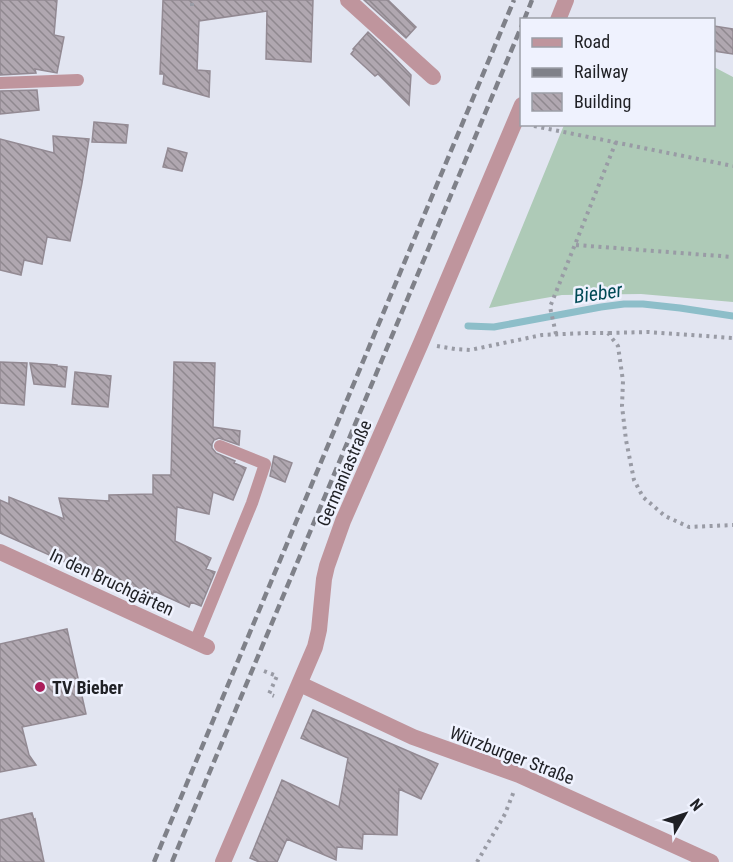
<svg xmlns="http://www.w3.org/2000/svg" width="733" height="862" font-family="'Roboto Condensed',sans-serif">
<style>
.garden{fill:#aecab7}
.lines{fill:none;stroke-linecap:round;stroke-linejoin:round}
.stream{stroke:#8dbec9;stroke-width:7}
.building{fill:url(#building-back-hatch);stroke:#938a93;stroke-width:1.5}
.path{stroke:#999ba5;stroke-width:4;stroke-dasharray:3 4.5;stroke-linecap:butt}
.service{stroke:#bf959d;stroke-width:12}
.minor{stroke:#bf959d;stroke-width:16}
.rail{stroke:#7f8189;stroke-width:4.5;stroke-dasharray:9 4.5;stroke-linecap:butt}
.poi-dot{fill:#ab1d5b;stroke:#eff2fe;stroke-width:2}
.labels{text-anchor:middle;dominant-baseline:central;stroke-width:5;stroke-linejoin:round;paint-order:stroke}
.street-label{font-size:18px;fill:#1f2025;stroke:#eff2fe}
.poi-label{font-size:18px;font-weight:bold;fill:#1f2025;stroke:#eff2fe;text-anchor:start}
.water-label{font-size:20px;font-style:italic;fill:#004a56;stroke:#eff2fe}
</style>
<defs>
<pattern id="building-back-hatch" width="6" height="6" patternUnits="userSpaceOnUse" patternTransform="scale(1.5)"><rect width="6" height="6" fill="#b0a7b0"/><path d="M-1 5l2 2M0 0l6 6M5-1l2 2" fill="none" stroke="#8f888f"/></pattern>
</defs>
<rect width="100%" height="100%" fill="#e2e5f1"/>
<!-- garden -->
<path class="garden" d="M714,67L733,77V302L641,294L562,295L489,308L564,125L714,124Z"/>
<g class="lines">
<!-- stream -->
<path class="stream" d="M468,326L494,327L601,307L624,304H643L680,308L733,316"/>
</g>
<!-- building -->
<path class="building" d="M0,0H57L54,35L64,37L57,73L35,69L36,73L0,75Z
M163,0H313L311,62L266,59L267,11L199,21L197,70L210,71L209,97L163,84L164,74H160Z
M364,0H388L416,27L406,38Z
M714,26L733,29V54L714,51Z
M368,32L391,54L411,75L409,105L378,74L375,76L351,54L354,50L353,49Z
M37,90L39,110L0,114V91Z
M94,122L128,125L126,143L92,142Z
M53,136L89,139L82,183L70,241L47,237L42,264L24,260L21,275L0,270V139L54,153Z
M168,148L187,153L182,171L163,167Z
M0,362L27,363L24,405L0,403Z
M174,362L215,363L213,427L240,431L239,445L219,438L214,440L212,444V448L216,453L235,461L234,463L246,468L233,500L213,492L209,514L177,507L175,541L211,558L206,569L215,572L201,606L191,602L189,607L154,591L150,600L0,533V500L9,504V497L64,519L59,498L109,501V495L153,494V475H171Z
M30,363L57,365V366L67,367L65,387L34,384Z
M75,372L111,376L108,407L72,404Z
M274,456L292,463L285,482L270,476Z
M67,629L86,714L22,727L29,755L36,765L0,772V644Z
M313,710L438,764L421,799L399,789L397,835L363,834L362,849L337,847L336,860L287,839L277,862H259L250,858L282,780L339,807L348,758L301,738Z
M32,813L34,820L35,819L44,862H0V820Z"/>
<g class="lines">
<!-- path -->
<path class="path" d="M192,6V0
M534,126L733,166
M576,245L733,257
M609,333L648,332L733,338
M556,334L550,307L616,142
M437,346L455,349L470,350L542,335L587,333H608L618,346L623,381L622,406L626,440L634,480L643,497L665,516L689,527L733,525
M264,671L277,676L269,694L274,696
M477,862L505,814L514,791"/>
<!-- service -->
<path class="service" d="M0,83L78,80
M195,642L252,503L265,464L220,446"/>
<!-- minor -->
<path class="minor" d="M348,0L433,77
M558,20L566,0
M0,552L207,647
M300,684L413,737L519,775L711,862
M223,862L315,647L319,630L324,579L327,566L343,521L421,343L522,105"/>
<!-- rail -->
<path class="rail" d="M524,20L532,0
M154,862L514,0
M172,862L522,25"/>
</g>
<!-- markers -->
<circle class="poi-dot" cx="40" cy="687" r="6"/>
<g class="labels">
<!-- street labels -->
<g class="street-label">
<text transform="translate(344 473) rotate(-67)">Germaniastraße</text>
<text transform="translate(112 582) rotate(25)">In den Bruchgärten</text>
<text transform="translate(512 755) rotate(21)">Würzburger Straße</text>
</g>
<!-- poi labels -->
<g class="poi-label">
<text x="52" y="687">TV Bieber</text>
</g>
<!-- water labels -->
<g class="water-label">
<text transform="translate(598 293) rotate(-8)">Bieber</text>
</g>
</g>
<!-- legend -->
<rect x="520" y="18" width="195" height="108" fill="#eff2fe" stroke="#9c9ea7" stroke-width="1.5"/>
<rect x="532" y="38" width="30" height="9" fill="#bf959d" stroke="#9c9ea7" stroke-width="1.5"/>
<text x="574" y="48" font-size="18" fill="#1f2025">Road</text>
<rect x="532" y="68" width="30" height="9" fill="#7f8189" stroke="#9c9ea7" stroke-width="1.5"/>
<text x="574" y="78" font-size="18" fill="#1f2025">Railway</text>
<rect x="532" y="93" width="30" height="18" fill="url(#building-back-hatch)" stroke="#9c9ea7" stroke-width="1.5"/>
<text x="574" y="108" font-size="18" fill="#1f2025">Building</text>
<!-- north arrow -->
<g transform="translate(685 814) rotate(51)" stroke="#eff2fe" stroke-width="4.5" paint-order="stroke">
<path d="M0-4.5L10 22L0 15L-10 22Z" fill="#1f2025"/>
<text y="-9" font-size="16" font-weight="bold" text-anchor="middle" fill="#1f2025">N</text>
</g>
</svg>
